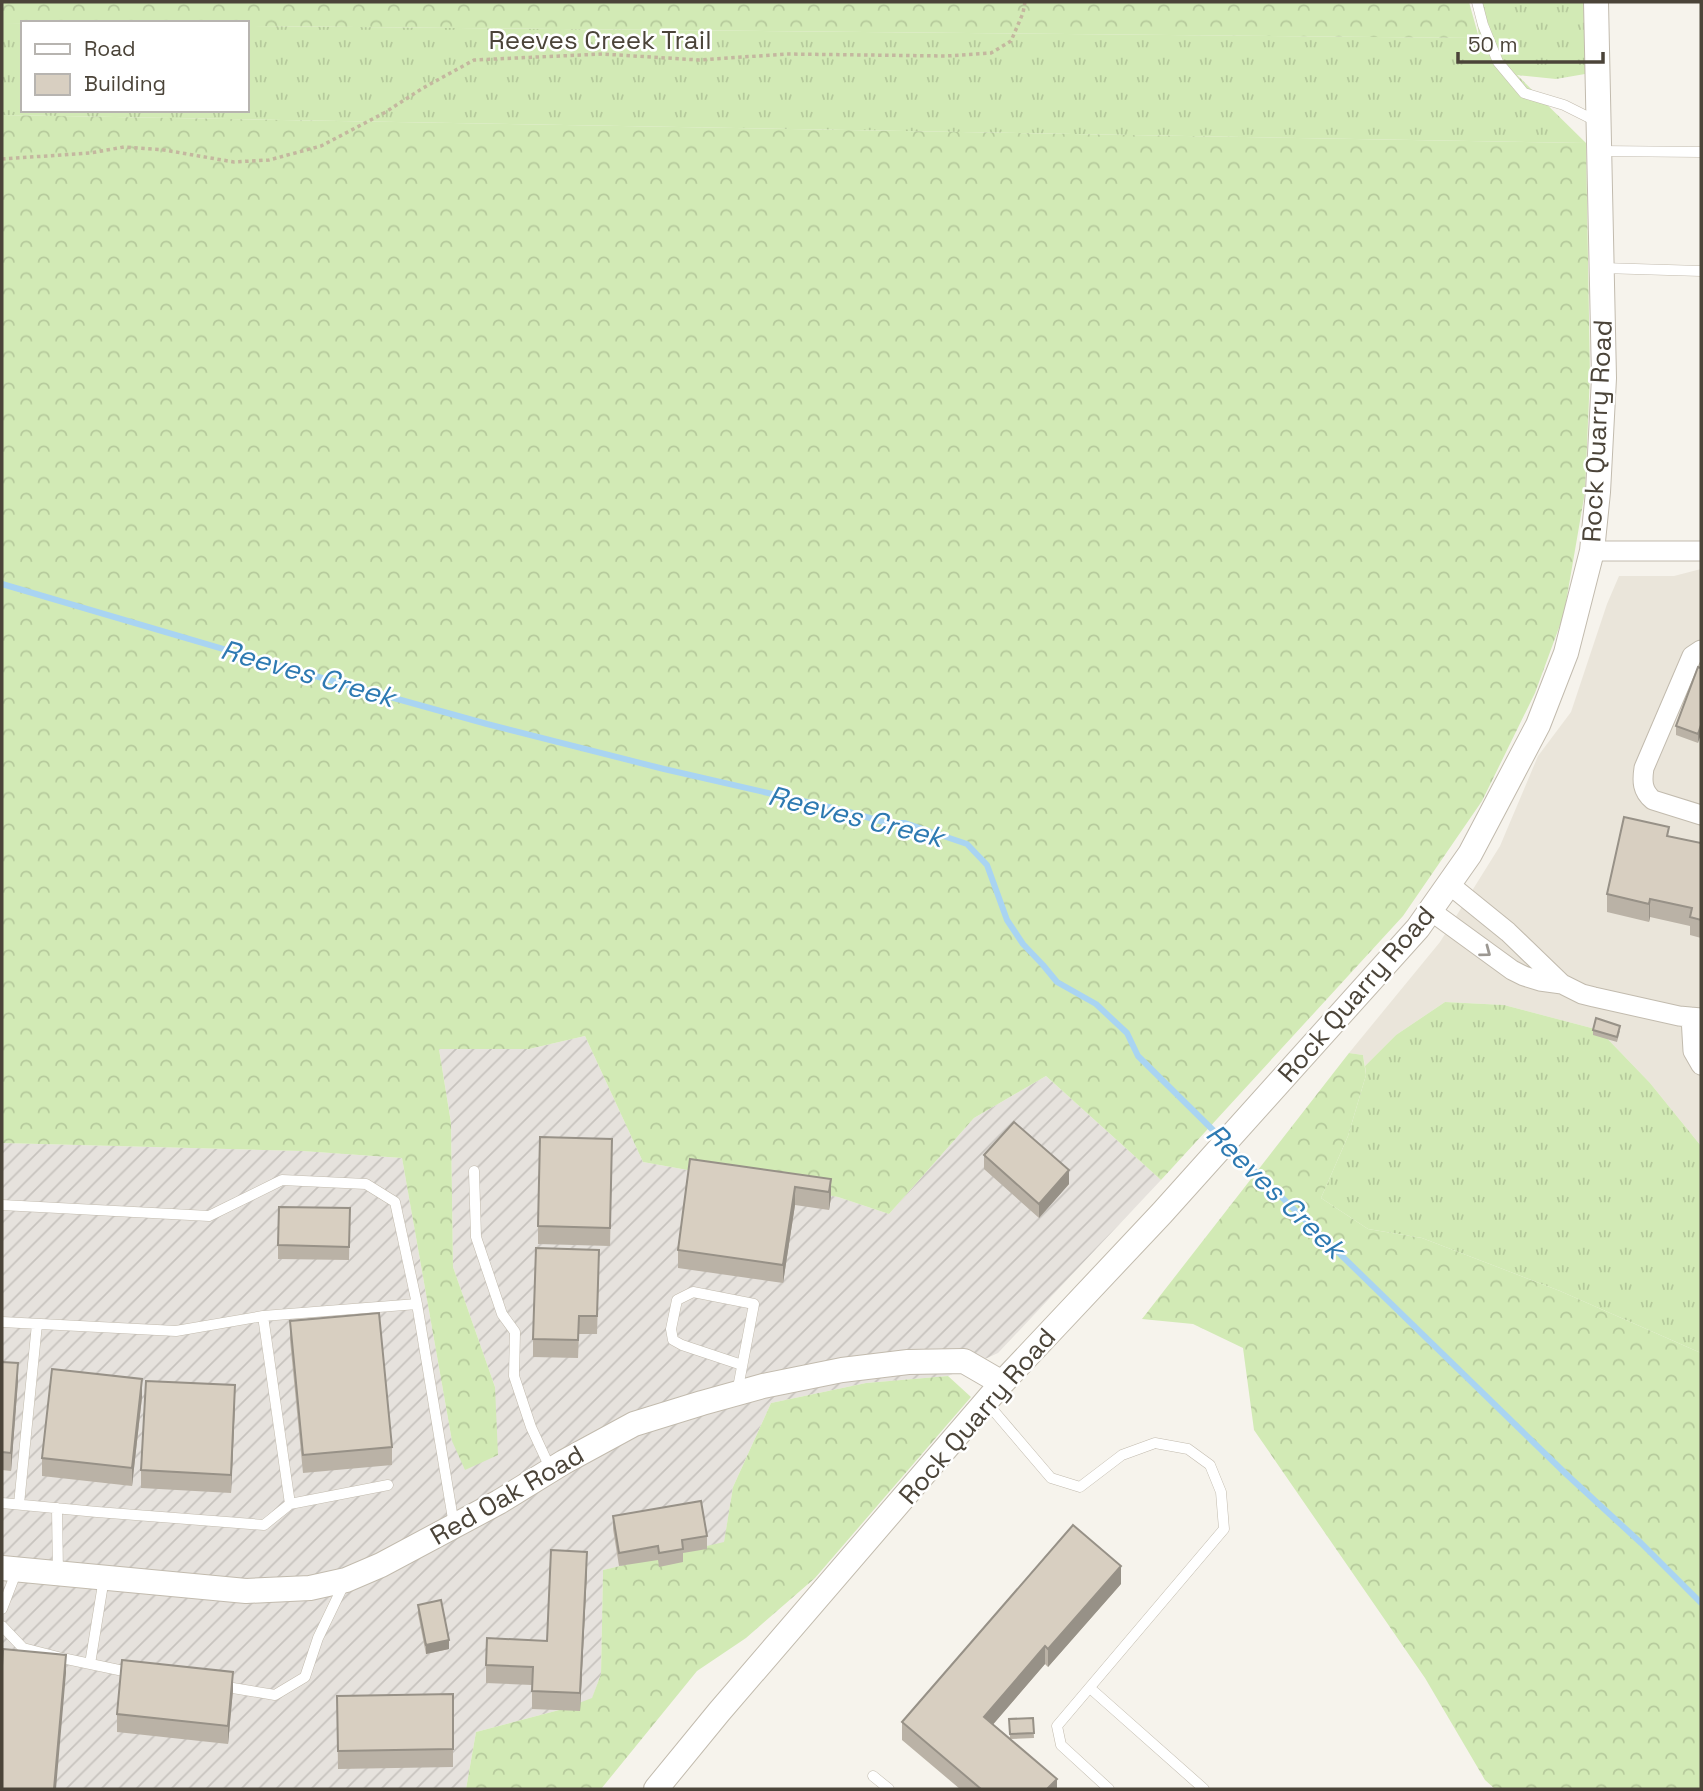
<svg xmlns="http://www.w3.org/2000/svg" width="1703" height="1791" font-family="'Space Grotesk',sans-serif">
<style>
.residential{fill:#eae5da}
.industrial{fill:url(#industrial-furrows)}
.grass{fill:url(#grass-tufts)}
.forest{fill:url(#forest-crowns)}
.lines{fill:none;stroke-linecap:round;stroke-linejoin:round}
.stream{stroke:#a9d4f2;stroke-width:6}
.service-casing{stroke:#c2bbae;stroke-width:11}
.minor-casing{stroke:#c2bbae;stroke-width:21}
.tertiary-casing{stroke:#c2bbae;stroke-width:26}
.path{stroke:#c4b79f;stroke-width:3.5;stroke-dasharray:3.5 3.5;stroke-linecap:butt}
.service{stroke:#fff;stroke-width:10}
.minor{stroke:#fff;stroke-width:19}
.tertiary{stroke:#fff;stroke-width:24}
.wall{fill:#bab2a6}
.shaded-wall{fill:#979187}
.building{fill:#d8cfc1;stroke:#979187;stroke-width:2}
.oneway{stroke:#9c9892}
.labels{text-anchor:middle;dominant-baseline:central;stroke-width:5;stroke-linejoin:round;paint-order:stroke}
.street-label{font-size:26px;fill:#4b4439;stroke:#fff}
.water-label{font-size:28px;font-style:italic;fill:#2e7ab2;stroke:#fff}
</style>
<defs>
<pattern id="industrial-furrows" width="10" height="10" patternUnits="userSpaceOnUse" patternTransform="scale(1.75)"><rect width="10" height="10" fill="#e6e2dd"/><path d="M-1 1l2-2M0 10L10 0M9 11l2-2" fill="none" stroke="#c7c3be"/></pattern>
<pattern id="grass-tufts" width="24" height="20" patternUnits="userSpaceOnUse" patternTransform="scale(1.75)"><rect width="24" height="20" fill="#d2eab5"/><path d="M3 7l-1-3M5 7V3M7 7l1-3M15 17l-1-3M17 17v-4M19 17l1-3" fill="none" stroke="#b6ca9c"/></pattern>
<pattern id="forest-crowns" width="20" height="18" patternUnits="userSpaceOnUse" patternTransform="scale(1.75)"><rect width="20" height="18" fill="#d2eab5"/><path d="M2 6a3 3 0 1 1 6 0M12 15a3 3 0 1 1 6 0" fill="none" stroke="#b6ca9c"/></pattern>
</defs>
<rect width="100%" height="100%" fill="#f6f3ec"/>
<!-- residential -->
<path class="residential" d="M1701,569V1146L1650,1083L1599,1030L1504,1005L1445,1002L1396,1035L1365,1066L1363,1055L1349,1053L1440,942L1500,846L1538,756L1571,712L1607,604L1619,576H1674Z"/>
<!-- industrial -->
<path class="industrial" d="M585,1036L643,1162L838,1197L889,1214L974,1118L1046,1076L1161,1180L998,1353L948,1376L866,1383L771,1403L733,1487L724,1543L603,1570L601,1674L592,1699L563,1709L476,1732L466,1789H2V1143L302,1151L402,1158L452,1441L495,1387L453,1267L451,1123L439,1049H529Z"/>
<!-- grass -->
<path class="grass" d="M1475,2H1588L1585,74L1556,79L1517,75L1586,143L2,115V24H23V110H247V26L1479,38Z
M1445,1002L1504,1005L1599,1030L1650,1083L1701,1146V1353L1560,1291L1422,1238L1368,1229L1321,1198L1348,1136L1366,1075L1365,1066L1396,1035Z"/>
<!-- forest -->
<path class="forest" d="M2,2H1469L1479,38L247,26V23L2,24Z
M2,115L1586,143L1590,375L1585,492L1564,614L1535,693L1482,801L1403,916L1161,1180L1046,1076L974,1118L889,1214L838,1197L643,1162L585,1036L529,1049H439L451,1123L453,1267L495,1387L498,1455L465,1470L452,1441L402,1158L302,1151L2,1143Z
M1349,1053L1363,1055L1366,1075L1348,1136L1321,1198L1368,1229L1422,1238L1560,1291L1701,1353V1789H1495L1485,1780L1425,1678L1254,1430L1243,1348L1193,1324L1142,1319Z
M948,1376L971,1397L815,1578L746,1638L697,1671L601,1789H466L476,1732L563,1709L592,1698L601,1674L603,1570L724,1542L733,1487L771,1403L866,1383Z"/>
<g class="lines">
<!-- stream -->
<path class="stream" d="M2,584L315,676L487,724L664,769L842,810L887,823H905L967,844L987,865L1007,920L1023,944L1043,965L1057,982L1096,1004L1127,1033L1138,1056L1222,1139
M1230,1147L1565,1473L1641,1543L1701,1603"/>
<!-- service casing -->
<g class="service-casing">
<path id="service" d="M1477,2L1483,25L1498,62L1524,93L1564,105L1598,122
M1600,151L1701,152
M1602,268L1701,271
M474,1171L476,1237L502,1314L515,1332L514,1376L531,1427L551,1470
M2,1205L209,1216L282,1180L366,1184L395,1202L417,1304
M2,1322L176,1331L263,1316
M737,1393L754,1304L693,1292L677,1300L671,1329L673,1340L682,1345L742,1365
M987,1403L1051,1478L1080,1487L1122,1455L1155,1443L1188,1449L1210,1465L1221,1492L1224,1529L1057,1726L1061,1745L1109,1789
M388,1485L290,1504L263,1316L417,1304L454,1525
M2,1503L97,1512L264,1525L290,1504
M19,1504L37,1324
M57,1508L58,1574
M2,1609L17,1570
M2,1626L23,1648L62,1658L133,1673
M90,1664L104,1578
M221,1686L275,1695L305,1677L318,1638L344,1584
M1090,1688L1204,1789
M873,1776L889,1789"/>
</g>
<!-- minor casing -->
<g class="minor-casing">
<path id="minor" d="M1592,551H1701
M1701,650L1692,656L1644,768C1642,781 1642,791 1653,800L1701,815
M1450,885L1508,932L1562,984
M1431,911L1512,970L1524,976L1540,981L1562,984L1582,994L1594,997L1679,1016L1701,1018
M1691,1017L1693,1051L1701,1065"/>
</g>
<!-- tertiary casing -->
<g class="tertiary-casing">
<path id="tertiary" d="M2,1568L246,1591L310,1588L346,1580L381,1565L499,1502L564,1462L634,1424L702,1403L763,1386L842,1370L908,1362L964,1361L1002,1383
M656,1789L719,1712L1002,1383L1162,1213L1418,928L1470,854L1538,725L1566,653L1592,551L1598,492L1604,378L1596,2"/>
</g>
<!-- path -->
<path class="path" d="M2,159L90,153L124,147L164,150L234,162L269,160L321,146L384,113L423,88L474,60L602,54L699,60L787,54L946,56L991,53L1011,41L1023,13L1025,2"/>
<!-- service -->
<use href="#service" class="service"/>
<!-- minor -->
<use href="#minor" class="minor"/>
<!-- tertiary -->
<use href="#tertiary" class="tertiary"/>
</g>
<!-- wall -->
<path class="wall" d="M1701,668L1698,743L1676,735V726Z
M1669,836L1701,843V938L1690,935V926L1650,917L1649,922L1607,912V894Z
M1593,1030L1620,1031L1617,1042L1593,1035Z
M984,1155L1069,1184L1039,1218L984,1169Z
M612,1157L610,1246L538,1244V1226Z
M690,1159L831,1179V1197L829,1210L795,1205L783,1283L678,1268V1250Z
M350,1208L349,1260L278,1259V1245Z
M599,1268L597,1334H579L578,1358L533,1357V1339Z
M290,1321L392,1447V1465L303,1473L290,1340Z
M2,1362L18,1381L11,1471L2,1470Z
M142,1397L132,1486L42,1476V1458Z
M235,1403L231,1493L141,1488V1470Z
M613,1516L707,1536V1549L683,1553V1562L659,1567L658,1560L619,1566L613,1529Z
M587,1570L580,1711L532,1709V1685L486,1683V1665L547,1641Z
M1121,1584L1048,1667L1045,1664L993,1724L1010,1738L1009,1719L1033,1718L1034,1738L1010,1739L1057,1789H960L902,1740V1722Z
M418,1605L449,1649L426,1654L418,1614Z
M233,1690L228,1744L117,1732V1714Z
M453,1694V1767L338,1769L337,1696Z"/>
<!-- shaded-wall -->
<path class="shaded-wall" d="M1701,725V734L1698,743V734Z
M1650,899V917L1649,922V904Z
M1069,1170V1184L1039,1218V1204Z
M831,1179V1197L829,1210V1192Z
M795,1187V1205L783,1283V1265Z
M18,1363V1381L11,1471V1453Z
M142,1379V1397L132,1486V1468Z
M235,1385V1403L231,1493V1475Z
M587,1552V1570L580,1711V1693Z
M1121,1566V1584L1048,1667V1649Z
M449,1640V1649L426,1654V1645Z
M1045,1646V1664L984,1735V1717Z
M66,1655V1673L56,1789H54Z
M233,1672V1690L228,1744V1726Z
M1057,1779V1789H1047Z"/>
<!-- building -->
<path class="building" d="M1698,667L1701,668V725L1698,734L1676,726Z
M1624,817L1669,827L1667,836L1701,843V920L1690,917L1692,908L1650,899L1649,904L1607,894Z
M1596,1018L1620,1026L1617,1037L1593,1030Z
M1014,1122L1069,1170L1039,1204L984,1155Z
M540,1137L612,1139L610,1228L538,1226Z
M690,1159L831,1179L829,1192L795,1187L783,1265L678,1250Z
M279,1207L350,1208L349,1247L278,1245Z
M536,1248L599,1250L597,1316H579L578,1340L533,1339Z
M379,1313L392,1447L303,1455L290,1321Z
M2,1362L18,1363L11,1453L2,1452Z
M52,1369L142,1379L132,1468L42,1458Z
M146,1381L235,1385L231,1475L141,1470Z
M701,1501L707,1536L682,1540L683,1549L659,1553L658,1546L619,1553L613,1516Z
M1073,1525L1121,1566L1048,1649L1045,1646L984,1717L1057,1779L1047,1789H981L902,1722Z
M551,1550L587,1552L580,1693L532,1691L533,1667L486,1665L487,1638L547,1641Z
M441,1600L449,1640L426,1645L418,1605Z
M3,1649L66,1655L54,1789H2V1666Z
M122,1660L233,1672L228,1726L117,1714Z
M453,1694V1749L338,1751L337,1696Z
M1033,1718L1034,1733L1010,1734L1009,1719Z"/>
<!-- one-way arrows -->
<defs><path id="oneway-chevron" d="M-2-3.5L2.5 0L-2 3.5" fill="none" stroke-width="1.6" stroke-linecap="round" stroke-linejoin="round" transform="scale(1.75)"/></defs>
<use class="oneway" href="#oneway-chevron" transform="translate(1486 952) rotate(37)"/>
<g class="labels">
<!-- street labels -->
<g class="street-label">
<text x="600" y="40">Reeves Creek Trail</text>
<text transform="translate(1597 431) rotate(-87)">Rock Quarry Road</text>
<text transform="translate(1356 994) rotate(-49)">Rock Quarry Road</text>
<text transform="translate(977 1416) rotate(-49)">Rock Quarry Road</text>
<text transform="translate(507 1495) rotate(-30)">Red Oak Road</text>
</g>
<!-- water labels -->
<g class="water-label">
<text transform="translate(308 673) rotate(16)">Reeves Creek</text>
<text transform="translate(856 816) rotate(14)">Reeves Creek</text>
<text transform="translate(1276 1191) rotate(44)">Reeves Creek</text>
</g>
</g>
<!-- border -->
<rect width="1703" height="1791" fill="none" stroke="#4b4439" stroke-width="7"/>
<!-- legend -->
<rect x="21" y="21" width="228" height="91" fill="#ffffff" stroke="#b7b4b0" stroke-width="2"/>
<rect x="35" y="44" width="35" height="10" fill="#ffffff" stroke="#b7b4b0" stroke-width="2"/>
<text x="84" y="56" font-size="21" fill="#4b4439">Road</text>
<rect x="35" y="74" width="35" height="21" fill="#d8cfc1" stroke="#b7b4b0" stroke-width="2"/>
<text x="84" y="91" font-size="21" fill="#4b4439">Building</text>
<!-- scale -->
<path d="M1458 52v10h145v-10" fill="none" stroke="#4b4439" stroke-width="3.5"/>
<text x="1468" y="52" font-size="21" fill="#4b4439" stroke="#ffffff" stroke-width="5" paint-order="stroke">50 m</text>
</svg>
